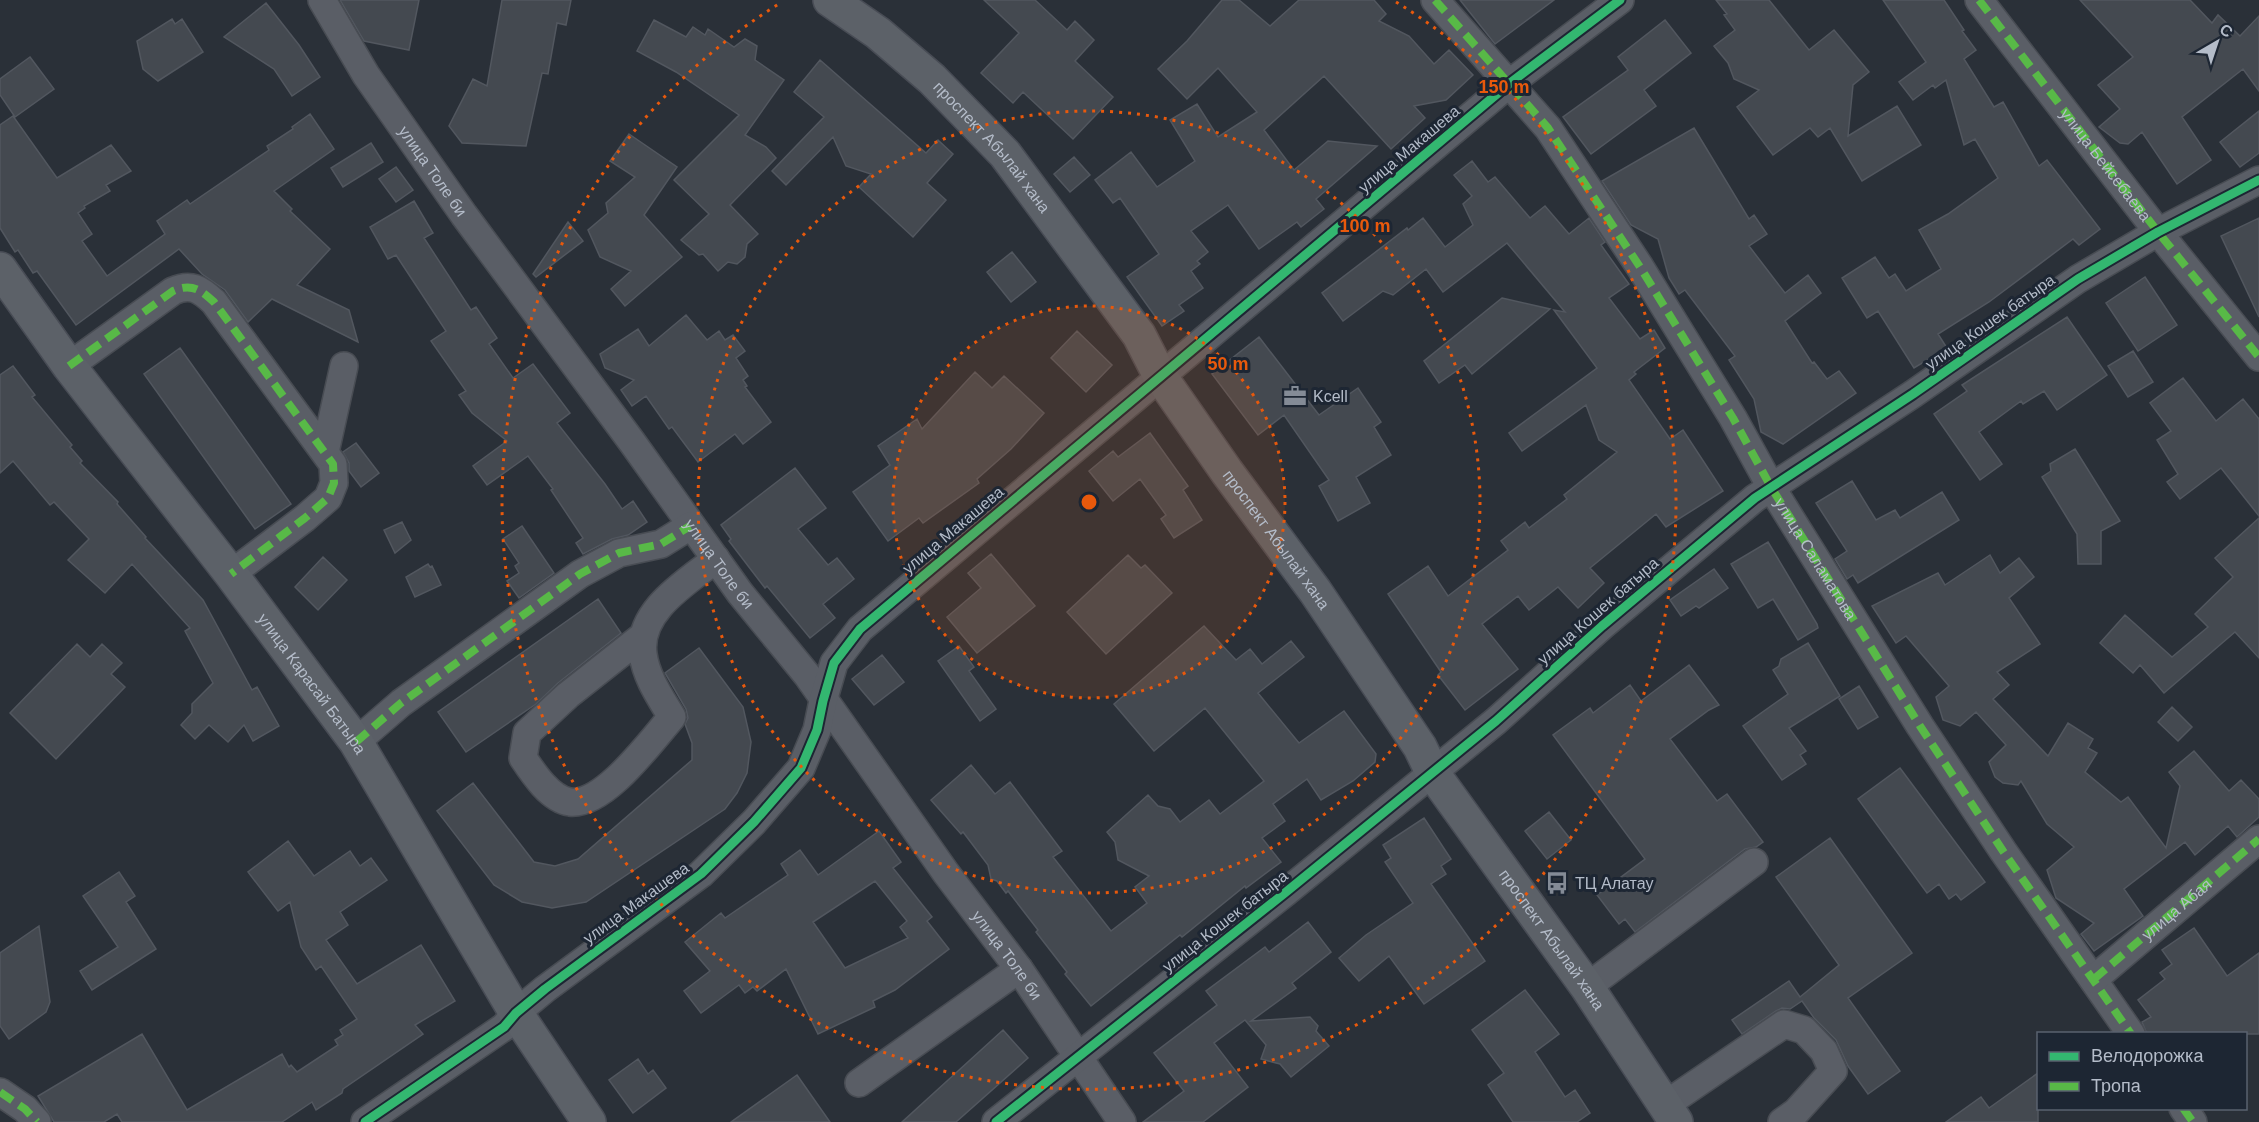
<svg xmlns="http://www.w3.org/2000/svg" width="2259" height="1122" font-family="Helvetica,sans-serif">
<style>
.building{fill:#444950;stroke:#52575f;stroke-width:1.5;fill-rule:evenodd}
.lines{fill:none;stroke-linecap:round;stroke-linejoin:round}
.minor-casing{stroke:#484c53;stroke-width:30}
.major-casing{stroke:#484c55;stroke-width:36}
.minor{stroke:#5a5e66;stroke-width:27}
.major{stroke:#5c6168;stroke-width:33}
.quiet{stroke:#58b947;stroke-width:8;stroke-dasharray:15 8;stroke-linecap:butt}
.cycleway-casing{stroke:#1d2633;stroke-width:13}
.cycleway{stroke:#33b770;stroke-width:9}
.ring{fill:none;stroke:#e8590c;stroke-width:3;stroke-dasharray:3 6}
.labels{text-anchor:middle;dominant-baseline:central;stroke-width:6;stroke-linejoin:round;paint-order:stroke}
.street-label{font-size:16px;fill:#b4bcc9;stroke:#1d2633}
.poi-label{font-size:16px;fill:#b4bcc9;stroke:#1d2633;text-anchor:start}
.centre{fill:#e8590c;stroke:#1d2633;stroke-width:3}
.ring-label{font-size:18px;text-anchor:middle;font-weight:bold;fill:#e8590c;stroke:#1d2633;stroke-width:6;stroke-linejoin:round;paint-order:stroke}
</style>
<rect width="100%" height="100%" fill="#2a3038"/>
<!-- building -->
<path class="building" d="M340,0H419L409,50L364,41Z
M502,0H571L566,25L557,23L548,74L542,73L526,146L462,143L449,126L473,79L487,86Z
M984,0H1035L1067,30L1075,21L1094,40L1075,61L1113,97L1073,139L1023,92L1013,103L981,73L1019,33Z
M1222,0H1239L1270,26L1299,0H1374L1386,14L1379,21L1409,36L1434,64L1449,50L1473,75L1446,100L1414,106L1425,118L1391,149L1324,76L1264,130L1294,170L1328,141L1377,146L1316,199L1324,209L1301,227L1297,222L1259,249L1228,205L1191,231L1208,252L1197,261L1200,264L1191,271L1203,288L1179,305L1184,311L1162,326L1127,277L1159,254L1120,198L1113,203L1095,180L1131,152L1157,187L1195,161L1170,120L1197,104L1218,137L1257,112L1218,68L1187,99L1158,69L1187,41Z
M1460,0H1554L1495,44Z
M1716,0H1769L1809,50L1834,30L1869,72L1853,85L1848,136L1897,106L1921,145L1862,181L1830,128L1818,137L1810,128L1773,155L1737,107L1759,90L1734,79L1728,63L1714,46L1735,30L1724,15L1727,14Z
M1883,0H1944L1964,30L1962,31L1976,50L1964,59L1994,107L2003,102L2039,166L2047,160L2100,229L2079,245L2073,239L1989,302L1938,334L1947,348L1914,368L1878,311L1867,318L1842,278L1875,257L1889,278L1895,274L1906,291L1941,269L1919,230L1948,214L1998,178L1975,139L1964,145L1946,80L1935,88L1933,85L1913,100L1899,82L1926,62Z
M2080,0H2190L2212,23L2218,15L2240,36L2259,16V91L2243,69L2182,117L2211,160L2177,184L2142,132L2128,144L2120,143L2099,127L2120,109L2098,85L2133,57Z
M266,3L299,45L320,77L292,96L274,69L224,37Z
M172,19L175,24L182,19L203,52L158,81L143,69L137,41Z
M654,20L686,37L693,27L705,35L708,29L734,47L745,39L757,46L755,60L784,80L745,135L766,147L776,158L730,205L758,234L747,244L745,257L737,264L728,262L718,271L703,254L699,255L681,240L709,214L674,180L739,115L676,72L637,51Z
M1665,20L1691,53L1644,90L1656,106L1591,154L1563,117L1628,70L1618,57Z
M30,57L54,89L15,117L0,95V79Z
M820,60L926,153L938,140L953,154L927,183L946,200L913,237L859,187L871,174L846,166L833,137L786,185L772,171L824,117L794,92Z
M2259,111V153L2240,167L2220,142Z
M310,114L334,149L274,191L292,209L290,211L330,249L297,285L349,310L358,342L272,299L248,322L225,290L202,274L179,249L76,325L37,271L33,273L18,250L15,252L0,228V125L13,116L57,178L111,145L131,171L106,185L110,191L84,206L85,208L78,213L92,234L82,241L107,276L165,234L157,221L187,200L190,204L269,150L267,146L293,129L292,127Z
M1694,128L1749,219L1754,215L1767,234L1749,246L1785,293L1808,275L1821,293L1785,321L1812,363L1814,362L1827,379L1839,371L1856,393L1783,444L1761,432L1754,399L1729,360L1735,356L1685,290L1679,294L1669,278L1658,239L1631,225L1602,181Z
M629,134L677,167L644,215L682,257L625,306L611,289L631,271L600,257L588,230L608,213L606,203L635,177L610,161Z
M371,143L383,162L343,187L331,168Z
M1074,157L1090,175L1070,192L1054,174Z
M1472,161L1488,182L1495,177L1530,218L1545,206L1569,234L1589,218L1605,242L1601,245L1629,284L1609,298L1640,339L1654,330L1665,348L1634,372L1636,374L1629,380L1670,439L1683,430L1723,491L1666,527L1656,514L1590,568L1604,583L1578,608L1558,587L1529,610L1518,596L1482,624L1518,669L1465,710L1438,675L1441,672L1388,594L1428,566L1448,596L1508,550L1501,541L1525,522L1529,528L1567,499L1564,495L1617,452L1599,440L1586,405L1522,451L1509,433L1597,368L1554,310L1565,312L1507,243L1443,292L1426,269L1393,295L1383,291L1343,321L1322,293L1407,228L1408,230L1423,218L1445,247L1473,225L1463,204L1472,196L1454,175Z
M396,167L413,190L396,202L379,179Z
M414,201L433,233L424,238L471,310L476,307L497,338L489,344L513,378L533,364L570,413L557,423L605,484L622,509L633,501L647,522L628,535L612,539L583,554L576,543L583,538L551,490L553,489L528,456L487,485L473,466L507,441L472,413L459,395L466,391L431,341L446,331L396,255L388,259L370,227Z
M2259,218V317L2221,236Z
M568,222L583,241L536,277L533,274Z
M1012,252L1036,282L1011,302L987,272Z
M2145,277L2177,325L2138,351L2106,303Z
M1502,298L1550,309L1472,374L1465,365L1439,383L1424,361Z
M686,315L707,340L719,331L725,340L733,335L745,351L736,358L748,376L743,380L747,386L745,387L771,422L743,444L735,434L698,462L672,427L669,429L646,396L632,406L621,390L634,380L605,368L600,354L638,329L649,346Z
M2067,317L2107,375L2057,410L2044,391L2023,404L2021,401L1979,432L2002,464L1980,480L1934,414L1967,391L1962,385Z
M1077,331L1112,365L1086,392L1051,358Z
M1259,337L1319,415L1358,388L1381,422L1374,427L1391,455L1356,477L1370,503L1338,521L1319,486L1329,480L1284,415L1258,435L1212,374Z
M180,348L291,504L255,529L144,374Z
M2133,351L2153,382L2128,397L2108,366Z
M13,366L35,395L32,397L72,445L70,447L82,461L80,463L118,502L117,504L146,537L145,538L203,600L252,690L257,687L279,726L253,741L244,725L228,742L209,725L195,739L181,725L192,713V704L213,683L185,631L190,628L132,564L105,593L68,560L89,539L54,502L50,505L13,461L0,473V375Z
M975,372L992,388L1004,376L1044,413L1011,449L977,479L979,483L923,523L919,518L888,541L853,492L890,465L878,446L917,419L922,429Z
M2183,378L2216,421L2243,399L2259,419V516L2221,468L2180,499L2167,482L2178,474L2157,440L2171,431L2150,403Z
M1150,433L1188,486L1183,490L1202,520L1174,538L1161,519L1166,515L1140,479L1113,501L1089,471L1113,451L1118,457Z
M356,443L379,473L361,487L349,471V463L343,452Z
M2075,449L2120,521L2101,531V564H2078L2077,534L2042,477L2051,471L2050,464Z
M795,468L826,508L798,529L828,565L837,558L854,579L823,604L835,618L810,638L767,586L765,588L729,541L731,539L721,525Z
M1852,481L1876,520L1895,510L1900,518L1942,492L1959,520L1858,583L1853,575L1847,579L1835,559L1847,551L1816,503Z
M2259,518V658L2235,632L2164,693L2140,665L2133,673L2100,643L2125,615L2172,657L2208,627L2195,614L2233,577L2215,558Z
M402,522L411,540L395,553L384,530Z
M522,526L554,573L519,598L507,581L519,573L515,566L519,563L503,539Z
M1768,542L1817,624L1818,628L1798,640L1773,599L1758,608L1731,564Z
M991,554L1035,606L977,653L947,617L981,588L968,573Z
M1128,555L1141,568L1145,565L1172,593L1106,654L1067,612Z
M1990,555L2000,573L2019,558L2034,577L2009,598L2040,644L1997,672L2009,685L1993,699L2048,756L2068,723L2093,739L2088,748L2097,753L2085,772L2121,802L2128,797L2166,848L2180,786L2169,772L2194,751L2229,791L2241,780L2259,799V817L2237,837L2228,826L2195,855L2185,842L2124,889L2143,916L2094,951L2081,934L2094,923L2056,898L2047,870L2074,847L2047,824L2021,781L2018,785L2003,783L1995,777L1989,762L2006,745L1976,712L1960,726L1943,720L1936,697L1949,686L1906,636L1896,643L1872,606L1938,573L1945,585Z
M323,557L347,580L318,610L295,587Z
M428,564L430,567L432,566L441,585L415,597L406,577Z
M1714,569L1728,588L1699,608L1696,606L1681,616L1670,600Z
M598,599L621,633L558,683L536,704L466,752L438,712Z
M1204,626L1236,660L1250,649L1262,664L1291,641L1304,657L1258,693L1299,743L1344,711L1376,754L1375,762L1353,781L1321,800L1307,779L1273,804L1285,821L1262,838L1281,862L1246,888L1245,886L1182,937L1180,935L1091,1006L1065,974L1067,972L1036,932L1038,930L1008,891L1006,893L997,881L991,879L988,865L963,832L961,834L931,800L971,765L995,794L1010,782L1062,851L1053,857L1111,931L1147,903L1135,887L1149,876L1118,860L1115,842L1107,832L1148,795L1158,806L1170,809L1180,822L1209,800L1220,814L1264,781L1205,708L1154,751L1114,704Z
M1808,643L1840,696L1789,728L1806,751L1800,755L1806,764L1782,780L1743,726L1788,694L1773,670L1779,666L1781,659Z
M77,644L90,657L102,644L122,663L111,674L125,687L56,759L10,713Z
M959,646L974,667L969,671L996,709L980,721L938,661Z
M699,648L743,707L751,742L747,773L737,793L725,809L586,902L552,908L522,902L494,885L437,811L473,783L534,862L555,866L578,859L692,760V743L685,724L688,718L686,709L665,673Z
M882,655L904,682L874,705L852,679Z
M1689,665L1719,705L1709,710L1670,739L1717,801L1727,794L1763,842L1756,847L1745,849L1635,932L1625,919L1619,924L1597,895L1645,859L1553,735L1590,708L1593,713L1630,685L1641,701Z
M1859,686L1878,717L1858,729L1839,699Z
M2172,707L2192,727L2178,741L2158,722Z
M1900,768L1985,882L1961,900L1956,894L1949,899L1939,884L1927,893L1858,799Z
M1549,812L1571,840L1547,859L1525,831Z
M1424,818L1451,859L1441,866L1446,874L1431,884L1485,961L1424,1004L1389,956L1359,981L1339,958L1366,935L1413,903L1385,862L1391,858L1383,845Z
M879,831L901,862L893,868L932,917L927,921L949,949L895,990L873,1001L875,1007L818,1034L786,969L757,991L753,987L745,993L739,985L701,1013L684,991L710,971L685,942L721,913L725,918L788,875L781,864L800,850L818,875ZM875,881L907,921L900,927L908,938L845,968L813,922Z
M1830,838L1912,953L1848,998L1900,1071L1868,1094L1848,1066L1836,1040L1814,1018L1802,1001L1790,1009L1782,1008L1776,1011L1742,1034L1732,1020L1789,981L1800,997L1839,965L1776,877Z
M288,841L314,876L350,851L360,866L371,858L387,880L340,912L348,925L326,940L357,984L421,945L455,1001L415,1025L423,1034L343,1089L342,1093L316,1110L312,1102L282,1122H122L117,1114L104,1122H54L38,1096L142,1034L187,1110L282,1054L289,1067L291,1065L297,1072L338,1045L335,1040L343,1035L340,1030L357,1019L321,966L316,970L301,947L290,902L278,911L248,872Z
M119,872L135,896L126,902L156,949L92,990L80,971L118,947L83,896Z
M1308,922L1331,952L1292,983L1296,988L1251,1021L1310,1017L1318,1026L1316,1031L1329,1046L1291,1077L1280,1064L1261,1059L1266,1045L1245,1020L1214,1043L1248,1087L1203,1122H1143L1184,1091L1154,1053L1217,1005L1206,991L1265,947L1269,952Z
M39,926L50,1002L46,1012L9,1039L0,1026V953Z
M2194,928L2227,976L2259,953V1034H2147L2142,1022L2151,1017L2138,1000L2165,979L2160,973L2172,964L2162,950Z
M1525,990L1559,1034L1535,1052L1565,1097L1575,1090L1590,1113L1577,1122H1513L1488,1085L1504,1073L1472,1030Z
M1003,1030L1028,1058L956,1122H902Z
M638,1059L648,1074L653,1070L666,1088L633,1113L609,1080Z
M2038,1073V1122H1946L1981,1097L1989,1108Z
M797,1075L830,1122H731Z"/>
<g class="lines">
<!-- minor casing -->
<g class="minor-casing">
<g id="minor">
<path id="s1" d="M322,0L366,75L464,215L632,442L740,593L807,675L946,873L1019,969L1122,1122"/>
<path d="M1435,0L1548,128L1640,267L1733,418L1771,487L1920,726L2003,851L2131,1034"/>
<path d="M1979,0L2158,232L2259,357"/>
<path d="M69,366L173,291C191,283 200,289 214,302L333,464L334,483L328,498L305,518L231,574"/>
<path d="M325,452L344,366"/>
<path d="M644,635L568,695L527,733L523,758C533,773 550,799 570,802C604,806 651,741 672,717C660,697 646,677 643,654C637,611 687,582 716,559"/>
<path d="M356,742L401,703L580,574L619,553L661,544L690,526"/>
<path d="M2094,979L2259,839"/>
<path d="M1587,987L1754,862"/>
<path d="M859,1083L1019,969"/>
<path d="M0,1092L25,1109L37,1122"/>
<path d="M1665,1105L1784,1024L1804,1030L1824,1051L1833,1071L1796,1112L1782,1122"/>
<path d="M2183,1108L2193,1122"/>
<path d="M365,1122L504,1027L516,1013L545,989L701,874L754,822L801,768L817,730L823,701L834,663L860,629L1510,83L1620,0"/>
<path d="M996,1122L1286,892L1496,721L1602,626L1755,498L1913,394L2078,279L2158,232L2259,180"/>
</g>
</g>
<!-- major casing -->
<g class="major-casing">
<g id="major">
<path id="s2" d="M830,0L878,33L932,79L1005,154L1139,335L1160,376L1227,472L1315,591L1420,747L1432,772L1587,987L1676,1122"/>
<path id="s3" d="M0,269L69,366L231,574L356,742L516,1013L589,1122"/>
</g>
</g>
<!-- minor -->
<use href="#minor" class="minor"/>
<!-- major -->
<use href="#major" class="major"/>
<!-- quiet -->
<g class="quiet">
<path id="s4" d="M1435,0L1548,128L1640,267L1733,418L1771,487L1920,726L2003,851L2131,1034"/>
<path id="s5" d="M1979,0L2158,232L2259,357"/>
<path d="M69,366L173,291C191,283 200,289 214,302L333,464L334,483L328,498L305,518L231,574"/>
<path d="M356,742L401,703L580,574L619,553L661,544L690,526"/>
<path id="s6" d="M2094,979L2259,839"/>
<path d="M0,1092L25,1109L37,1122"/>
<path d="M2183,1108L2193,1122"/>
</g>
<!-- cycleway casing -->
<g class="cycleway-casing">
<path id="cycleway" d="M365,1122L504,1027L516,1013L545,989L701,874L754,822L801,768L817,730L823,701L834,663L860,629L1510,83L1620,0
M996,1122L1286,892L1496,721L1602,626L1755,498L1913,394L2078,279L2158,232L2259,180"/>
</g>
<!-- cycleway -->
<use href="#cycleway" class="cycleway"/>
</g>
<!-- distance rings -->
<circle cx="1089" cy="502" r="196" fill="#e8590c" fill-opacity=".12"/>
<g class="ring">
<circle cx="1089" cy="502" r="196"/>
<circle cx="1089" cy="502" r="391"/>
<path d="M1396 2A587 587 0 1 1 782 2"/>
</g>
<!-- icons -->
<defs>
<g id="office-bare" transform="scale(1.8)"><path d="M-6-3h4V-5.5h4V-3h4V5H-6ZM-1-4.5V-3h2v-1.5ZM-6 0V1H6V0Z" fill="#848b96" stroke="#1d2633" stroke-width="2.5" paint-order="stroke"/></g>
<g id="bus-bare" transform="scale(1.8)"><path d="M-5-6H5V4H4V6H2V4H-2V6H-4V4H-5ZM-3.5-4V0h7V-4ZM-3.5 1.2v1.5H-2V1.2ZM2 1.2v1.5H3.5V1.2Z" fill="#848b96" stroke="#1d2633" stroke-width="2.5" paint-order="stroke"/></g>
</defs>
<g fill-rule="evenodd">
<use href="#office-bare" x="1295" y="396"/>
<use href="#bus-bare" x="1557" y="883"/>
</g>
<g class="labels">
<!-- street labels -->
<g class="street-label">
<text stroke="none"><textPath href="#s2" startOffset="220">проспект Абылай хана</textPath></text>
<text transform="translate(1409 149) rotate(-40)">улица Макашева</text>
<text stroke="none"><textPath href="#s5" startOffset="208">улица Бейсебаева</textPath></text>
<text stroke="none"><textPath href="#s1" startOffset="204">улица Толе би</textPath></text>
<text transform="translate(1990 322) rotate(-35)">улица Кошек батыра</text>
<text transform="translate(953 530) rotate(-40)">улица Макашева</text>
<text stroke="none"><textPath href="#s2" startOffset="706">проспект Абылай хана</textPath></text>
<text stroke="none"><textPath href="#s4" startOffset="678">улица Саламатова</textPath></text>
<text stroke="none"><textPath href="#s1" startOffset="690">улица Толе би</textPath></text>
<text transform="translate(1598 611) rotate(-41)">улица Кошек батыра</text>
<text stroke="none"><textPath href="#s3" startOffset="519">улица Карасай Батыра</textPath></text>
<text transform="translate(636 903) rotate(-36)">улица Макашева</text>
<text stroke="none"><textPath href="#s6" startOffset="108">улица Абая</textPath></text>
<text transform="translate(1225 921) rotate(-38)">улица Кошек батыра</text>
<text stroke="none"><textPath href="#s2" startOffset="1192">проспект Абылай хана</textPath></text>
<text stroke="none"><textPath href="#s1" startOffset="1176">улица Толе би</textPath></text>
</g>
<!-- poi labels -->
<g class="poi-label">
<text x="1313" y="396">Kcell</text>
<text x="1575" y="883">ТЦ Алатау</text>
</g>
</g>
<circle cx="1089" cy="502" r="9" class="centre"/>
<g class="ring-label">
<text x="1504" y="93">150 m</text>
<text x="1365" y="232">100 m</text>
<text x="1228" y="370">50 m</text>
</g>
<!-- legend -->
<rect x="2037" y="1032" width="210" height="78" fill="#1d2633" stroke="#59626f" stroke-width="1.5"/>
<rect x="2049" y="1052" width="30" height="9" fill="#33b770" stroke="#59626f" stroke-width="1.5"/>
<text x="2091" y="1062" font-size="18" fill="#b4bcc9">Велодорожка</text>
<rect x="2049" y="1082" width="30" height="9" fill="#58b947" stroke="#59626f" stroke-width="1.5"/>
<text x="2091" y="1092" font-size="18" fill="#b4bcc9">Тропа</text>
<!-- north arrow -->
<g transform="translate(2217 42) rotate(39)" stroke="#1d2633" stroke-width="4.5" paint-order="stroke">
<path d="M0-4.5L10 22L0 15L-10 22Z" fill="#b4bcc9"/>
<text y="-9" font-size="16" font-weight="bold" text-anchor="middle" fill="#b4bcc9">С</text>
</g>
</svg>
